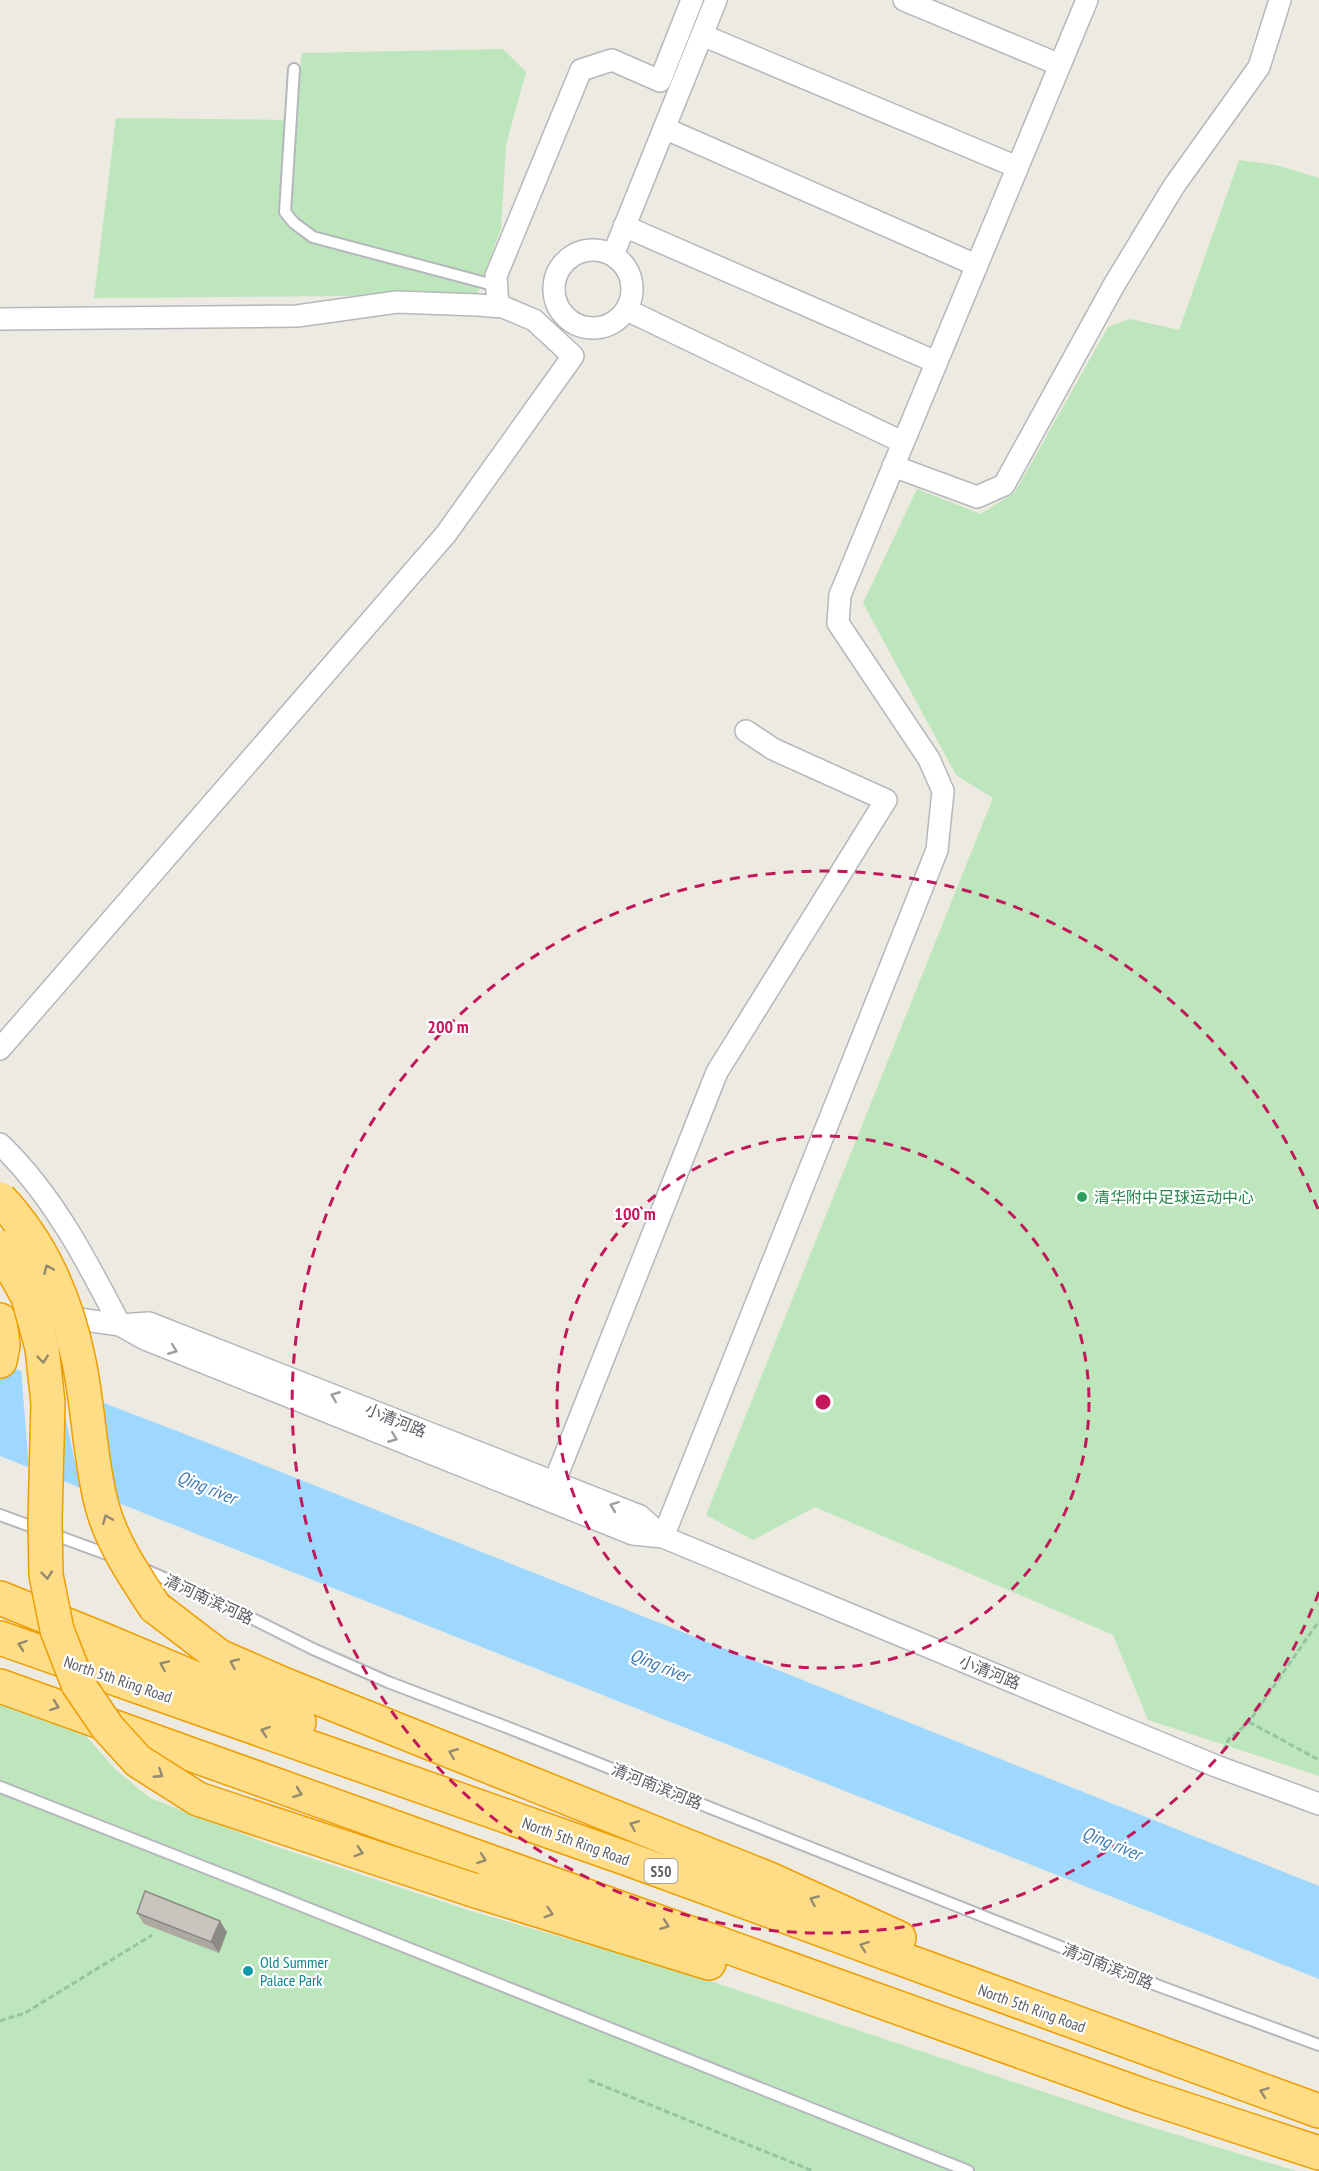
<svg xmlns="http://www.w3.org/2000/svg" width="1319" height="2171" font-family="'PT Sans Narrow','Noto Sans SC',sans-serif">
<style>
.green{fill:#bde6bc}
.water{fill:#9fd8ff}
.pier{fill:#edeae1}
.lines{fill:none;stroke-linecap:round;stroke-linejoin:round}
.lane-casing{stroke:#b4b8bc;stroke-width:14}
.street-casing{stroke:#b4b8bc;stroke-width:24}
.highway-casing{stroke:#ee9e00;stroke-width:36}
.path{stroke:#94c5a0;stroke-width:3;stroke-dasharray:6 3;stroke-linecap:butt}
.lane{stroke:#fff;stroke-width:10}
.street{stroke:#fff;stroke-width:21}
.highway{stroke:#ffdd86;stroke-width:33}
.highway-bridge-casing{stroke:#ee9e00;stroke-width:36;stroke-linecap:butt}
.highway-bridge{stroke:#ffdd86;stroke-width:33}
.wall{fill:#aca9a3}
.shaded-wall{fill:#8c8a85}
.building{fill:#c8c5be;stroke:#8c8a85;stroke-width:1.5}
.oneway{stroke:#948a6f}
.oneway2{stroke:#9c9ea1}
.ring{fill:none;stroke:#c2185b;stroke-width:3;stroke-dasharray:10 8}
.leisure-dot{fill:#2e9e5b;stroke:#fff;stroke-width:2}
.culture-dot{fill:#0f9aa8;stroke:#fff;stroke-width:2}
.labels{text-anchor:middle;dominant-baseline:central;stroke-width:4.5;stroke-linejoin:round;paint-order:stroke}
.shield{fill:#fff;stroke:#8c8e92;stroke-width:1.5}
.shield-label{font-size:15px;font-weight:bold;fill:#5a5e63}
.leisure-label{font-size:16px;fill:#27864d;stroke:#fff;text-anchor:start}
.street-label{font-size:16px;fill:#5a5e63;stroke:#fff}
.culture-label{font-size:16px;fill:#0d838f;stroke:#fff;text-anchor:start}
.water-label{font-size:18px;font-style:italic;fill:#3a78b5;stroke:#fff}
.centre{fill:#c2185b;stroke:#fff;stroke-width:3}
.ring-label{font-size:18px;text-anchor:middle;font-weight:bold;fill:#c2185b;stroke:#fff;stroke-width:4.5;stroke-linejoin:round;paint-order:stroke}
</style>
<rect width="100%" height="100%" fill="#edeae1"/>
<!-- green -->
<path class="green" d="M503,49L526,72L506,145L501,228L477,295L94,298L116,118L293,120L302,53Z
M1239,160L1276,165L1319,178V1776L1148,1720L1113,1635L815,1507L753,1540L706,1515L993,798L956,775L863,603L917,489L981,514L1015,492L1108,327L1130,319L1179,330Z
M0,1703L79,1728L116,1770L150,1798L274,1846L474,1912L686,1973L1128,2120L1296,2171H0Z"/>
<!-- water -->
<path class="water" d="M0,1363L221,1448L1319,1886V1979L0,1456Z"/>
<!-- pier -->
<path class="pier" d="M21,1368L43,1376L51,1479L29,1470Z
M58,1382L81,1391L102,1499L81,1491Z"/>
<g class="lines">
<!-- lane casing -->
<g class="lane-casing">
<path id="lane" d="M294,69L285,212L294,223L313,237L497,286
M0,1515L115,1557
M141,1568L221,1603L313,1649L388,1682L509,1728L1159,1986L1319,2045
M0,1787L247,1884L968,2171"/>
</g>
<!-- street casing -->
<g class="street-casing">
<path id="street" d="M904,0L1060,65
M702,35L1017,167
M664,128L976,265
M624,226L936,362
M554 289a39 39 0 1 1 78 0a39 39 0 1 1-78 0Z
M613,255L716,0
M498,306L496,276L581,70L612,60L660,81L692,0
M627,310L902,442
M0,319L297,316L397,302L477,305L503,307L534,320L573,356L446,534L0,1049
M893,466L977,497L1004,485L1114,285L1174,186L1259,67L1280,0
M0,1144C53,1195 87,1261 120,1325
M58,1316L120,1325L149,1323L640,1516L663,1537
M120,1325L145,1339L633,1534L663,1537L1216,1766L1319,1804
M554,1483L717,1072L886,800L773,749L746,731
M663,1537L937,850L943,791L929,759L838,623L840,595L1087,0"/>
</g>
<!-- highway casing -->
<g class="highway-casing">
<path id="highway" d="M0,1320L3,1346L0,1361
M0,1598L104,1640L299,1722
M155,1607L219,1656L283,1684L767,1878L899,1938
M0,1638L625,1858L1319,2111
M0,1686L1142,2095L1319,2153
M473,1890L709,1963"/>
</g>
<!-- path -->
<path class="path" d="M1249,1722L1319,1760
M1223,1751L1229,1739L1249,1722L1319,1621
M0,2021L25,2013L152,1935
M589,2080L813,2171"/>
<!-- lane -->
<use href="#lane" class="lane"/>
<!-- street -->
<use href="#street" class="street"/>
<!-- highway -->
<use href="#highway" class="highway"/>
<!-- highway-bridge casing -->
<g class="highway-bridge-casing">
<path id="highway-bridge" d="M0,1199C41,1242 66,1299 78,1357C89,1406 89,1457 102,1506C112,1543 134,1575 155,1607
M0,1247L28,1297L42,1348L48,1403L45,1520L46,1575L57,1630L78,1684L108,1728L138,1761L198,1799L473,1890"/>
</g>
<!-- highway-bridge -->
<use href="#highway-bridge" class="highway-bridge"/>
</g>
<!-- wall -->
<path class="wall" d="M137,1913L227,1932L219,1953L144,1924Z"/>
<!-- shaded-wall -->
<path class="shaded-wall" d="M220,1921L227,1932L219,1953L211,1942Z"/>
<!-- building -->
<path class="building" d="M145,1891L220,1921L211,1942L137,1913Z"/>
<!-- one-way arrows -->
<defs><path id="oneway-chevron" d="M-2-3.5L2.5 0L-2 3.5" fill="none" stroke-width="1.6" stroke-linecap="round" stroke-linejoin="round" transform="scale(1.5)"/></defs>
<g class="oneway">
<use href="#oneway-chevron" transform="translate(48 1269) rotate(-114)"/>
<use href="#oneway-chevron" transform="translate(43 1359) rotate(84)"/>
<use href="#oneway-chevron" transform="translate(107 1519) rotate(-112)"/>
<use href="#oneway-chevron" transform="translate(47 1575) rotate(84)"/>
<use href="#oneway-chevron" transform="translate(22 1645) rotate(-161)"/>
<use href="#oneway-chevron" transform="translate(234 1663) rotate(-156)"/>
<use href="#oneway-chevron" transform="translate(164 1665) rotate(-157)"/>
<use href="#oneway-chevron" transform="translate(55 1706) rotate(20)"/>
<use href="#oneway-chevron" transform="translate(265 1731) rotate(-161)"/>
<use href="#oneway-chevron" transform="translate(453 1753) rotate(-158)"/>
<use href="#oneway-chevron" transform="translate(159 1774) rotate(33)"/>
<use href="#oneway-chevron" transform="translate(298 1793) rotate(20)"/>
<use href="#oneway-chevron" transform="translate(634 1825) rotate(-158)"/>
<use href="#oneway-chevron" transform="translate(359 1852) rotate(18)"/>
<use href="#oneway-chevron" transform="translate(482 1859) rotate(20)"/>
<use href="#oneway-chevron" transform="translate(814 1900) rotate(-156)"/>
<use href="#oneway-chevron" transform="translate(549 1913) rotate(17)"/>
<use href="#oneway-chevron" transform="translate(665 1925) rotate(20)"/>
<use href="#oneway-chevron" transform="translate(864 1946) rotate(-160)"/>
<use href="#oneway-chevron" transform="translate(1264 2092) rotate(-160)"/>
</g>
<g class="oneway2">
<use href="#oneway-chevron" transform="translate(173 1350) rotate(22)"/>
<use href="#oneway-chevron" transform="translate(335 1396) rotate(-158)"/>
<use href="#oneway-chevron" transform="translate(393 1438) rotate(22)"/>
<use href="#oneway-chevron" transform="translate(614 1506) rotate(-159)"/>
</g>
<!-- distance rings -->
<g class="ring">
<circle cx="823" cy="1402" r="266"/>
<path d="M1319 1592A531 531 0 1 1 1319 1212"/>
</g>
<!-- markers -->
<circle class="leisure-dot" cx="1082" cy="1197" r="6"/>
<circle class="culture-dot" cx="248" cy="1971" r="6"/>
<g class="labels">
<!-- shield labels -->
<rect class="shield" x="644.5" y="1859" width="33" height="24" rx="4.5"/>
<g class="shield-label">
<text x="661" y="1871">S50</text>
</g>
<!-- leisure labels -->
<g class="leisure-label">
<text x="1094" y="1197">清华附中足球运动中心</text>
</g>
<!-- street labels -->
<g class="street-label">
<text transform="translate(396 1420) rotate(22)">小清河路</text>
<text transform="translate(209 1599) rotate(25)">清河南滨河路</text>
<text transform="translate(990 1672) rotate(22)">小清河路</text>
<text transform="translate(118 1679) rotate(19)">North 5th Ring Road</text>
<text transform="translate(657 1786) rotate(22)">清河南滨河路</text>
<text transform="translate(576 1841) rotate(20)">North 5th Ring Road</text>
<text transform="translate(1108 1966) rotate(22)">清河南滨河路</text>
<text transform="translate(1032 2008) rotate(20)">North 5th Ring Road</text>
</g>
<!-- culture labels -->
<g class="culture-label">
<text x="260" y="1962">Old Summer<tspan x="260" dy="18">Palace Park</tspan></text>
</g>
<!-- water labels -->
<g class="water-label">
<text transform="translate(207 1487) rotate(22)">Qing river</text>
<text transform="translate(660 1665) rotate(22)">Qing river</text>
<text transform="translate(1112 1843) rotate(22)">Qing river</text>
</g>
</g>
<circle cx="823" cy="1402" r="9" class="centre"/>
<g class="ring-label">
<text x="448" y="1033">200 m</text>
<text x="635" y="1220">100 m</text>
</g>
</svg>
